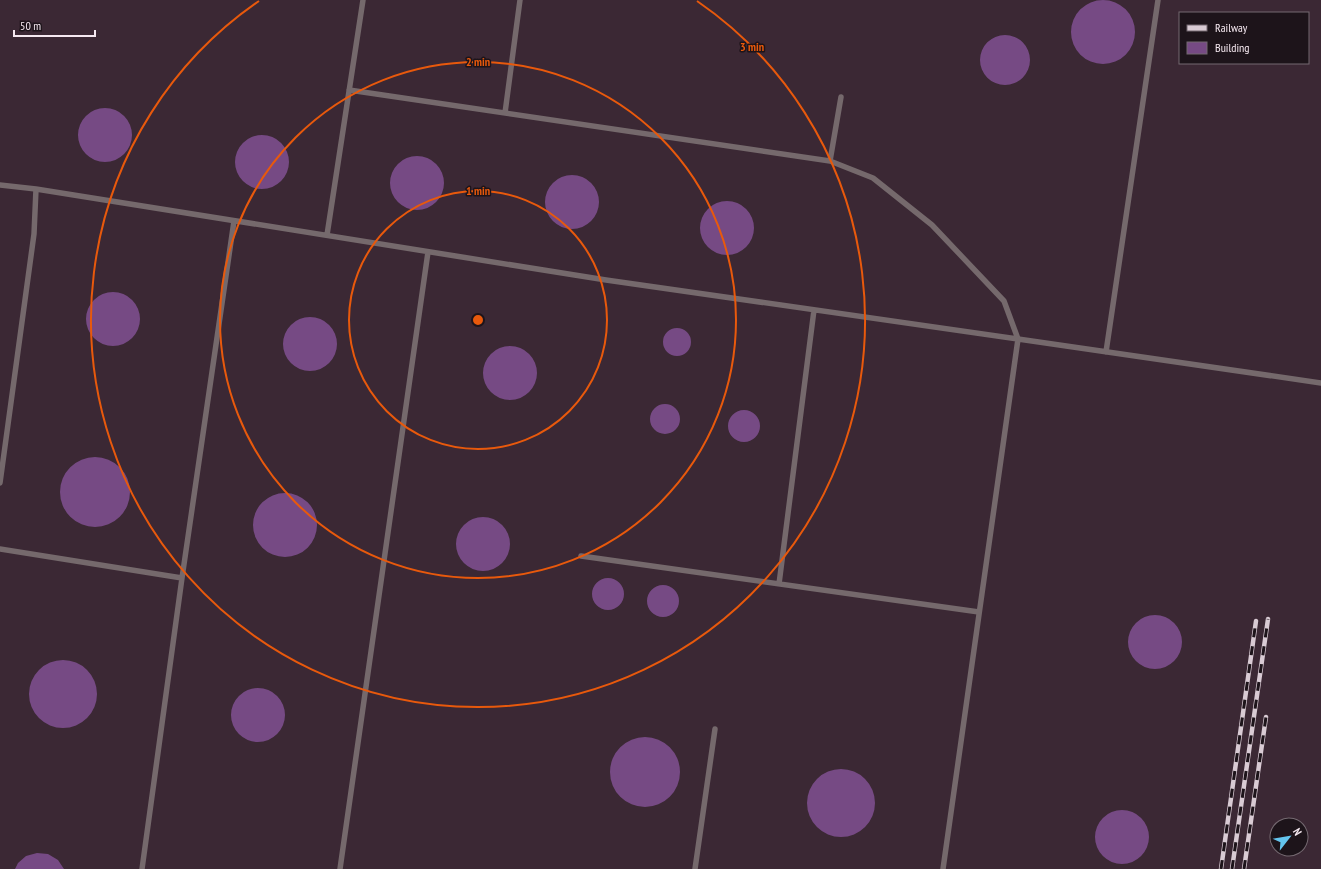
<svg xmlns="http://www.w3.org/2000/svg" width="1321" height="869" font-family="'PT Sans Narrow',sans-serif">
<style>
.building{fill:#764a84}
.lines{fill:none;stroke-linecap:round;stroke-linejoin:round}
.lane{stroke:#75696c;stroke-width:5.5}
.rail-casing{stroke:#d9cbd4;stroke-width:4.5}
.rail{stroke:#1d141a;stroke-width:3;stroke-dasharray:9;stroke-linecap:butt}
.ring{fill:none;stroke:#e8590c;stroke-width:2}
.centre{fill:#e8590c;stroke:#1d141a;stroke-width:2}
.ring-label{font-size:12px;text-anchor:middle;font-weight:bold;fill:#e8590c;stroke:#1d141a;stroke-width:3;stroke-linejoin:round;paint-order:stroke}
</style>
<rect width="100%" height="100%" fill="#3b2834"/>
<!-- building -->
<path class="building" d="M1071 32a32 32 0 1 1 64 0a32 32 0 1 1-64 0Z
M980 60a25 25 0 1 1 50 0a25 25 0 1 1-50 0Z
M78 135a27 27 0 1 1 54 0a27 27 0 1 1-54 0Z
M235 162a27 27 0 1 1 54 0a27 27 0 1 1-54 0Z
M390 183a27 27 0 1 1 54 0a27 27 0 1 1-54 0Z
M545 202a27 27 0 1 1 54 0a27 27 0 1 1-54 0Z
M700 228a27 27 0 1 1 54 0a27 27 0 1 1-54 0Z
M86 319a27 27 0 1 1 54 0a27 27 0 1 1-54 0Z
M283 344a27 27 0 1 1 54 0a27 27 0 1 1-54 0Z
M663 342a14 14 0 1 1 28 0a14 14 0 1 1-28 0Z
M483 373a27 27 0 1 1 54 0a27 27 0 1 1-54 0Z
M650 419a15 15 0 1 1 30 0a15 15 0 1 1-30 0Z
M728 426a16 16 0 1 1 32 0a16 16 0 1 1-32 0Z
M60 492a35 35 0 1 1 70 0a35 35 0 1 1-70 0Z
M253 525a32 32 0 1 1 64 0a32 32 0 1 1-64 0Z
M456 544a27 27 0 1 1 54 0a27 27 0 1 1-54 0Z
M592 594a16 16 0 1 1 32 0a16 16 0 1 1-32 0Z
M647 601a16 16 0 1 1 32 0a16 16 0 1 1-32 0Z
M1128 642a27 27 0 1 1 54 0a27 27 0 1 1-54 0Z
M29 694a34 34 0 1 1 68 0a34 34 0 1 1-68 0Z
M231 715a27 27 0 1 1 54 0a27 27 0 1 1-54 0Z
M610 772a35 35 0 1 1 70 0a35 35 0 1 1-70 0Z
M807 803a34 34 0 1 1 68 0a34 34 0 1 1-68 0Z
M1095 837a27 27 0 1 1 54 0a27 27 0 1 1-54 0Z
M37,853L48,854L58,860L64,869H15L18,863L26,856Z"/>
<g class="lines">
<!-- lane -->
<path class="lane" d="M349,90L830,161L873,178L932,225L1004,301L1018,339L1321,383
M505,113L520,0
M830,161L841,97
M0,185L36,189L606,280L1018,339L943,869
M327,235L363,0
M1106,352L1158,0
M0,483L34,234L36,189
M0,549L182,578
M581,556L979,612
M779,584L814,310
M142,869L182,578L234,221
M340,869L428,252
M695,869L715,729"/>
<!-- rail casing -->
<g class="rail-casing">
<path id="rail" d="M1221,869L1256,621
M1232,869L1268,619
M1244,869L1266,717"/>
</g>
<!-- rail -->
<use href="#rail" class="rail"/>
</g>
<!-- distance rings -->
<g class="ring">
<circle cx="478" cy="320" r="129"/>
<circle cx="478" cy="320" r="258"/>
<path d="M697 1A387 387 0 1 1 259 1"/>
</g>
<circle cx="478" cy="320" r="6" class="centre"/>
<g class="ring-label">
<text x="752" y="51">3 min</text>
<text x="478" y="66">2 min</text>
<text x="478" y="195">1 min</text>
</g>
<!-- legend -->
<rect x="1179" y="12" width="130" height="52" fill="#1d141a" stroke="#746970"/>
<rect x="1187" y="25" width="20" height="6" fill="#d9cbd4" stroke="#746970"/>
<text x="1215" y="32" font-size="12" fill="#f6e9f1">Railway</text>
<rect x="1187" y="42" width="20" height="12" fill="#764a84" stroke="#746970"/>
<text x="1215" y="52" font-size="12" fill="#f6e9f1">Building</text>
<!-- north arrow -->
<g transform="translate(1289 837) rotate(59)"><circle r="19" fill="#1d141a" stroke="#746970"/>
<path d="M0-3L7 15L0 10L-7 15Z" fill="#64c5ee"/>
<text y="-6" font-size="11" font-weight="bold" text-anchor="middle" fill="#f6e9f1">N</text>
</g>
<!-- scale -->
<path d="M14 30v6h81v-6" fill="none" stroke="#f6e9f1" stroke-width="2"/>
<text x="20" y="30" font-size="12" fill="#f6e9f1" stroke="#1d141a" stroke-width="3" paint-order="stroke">50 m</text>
</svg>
